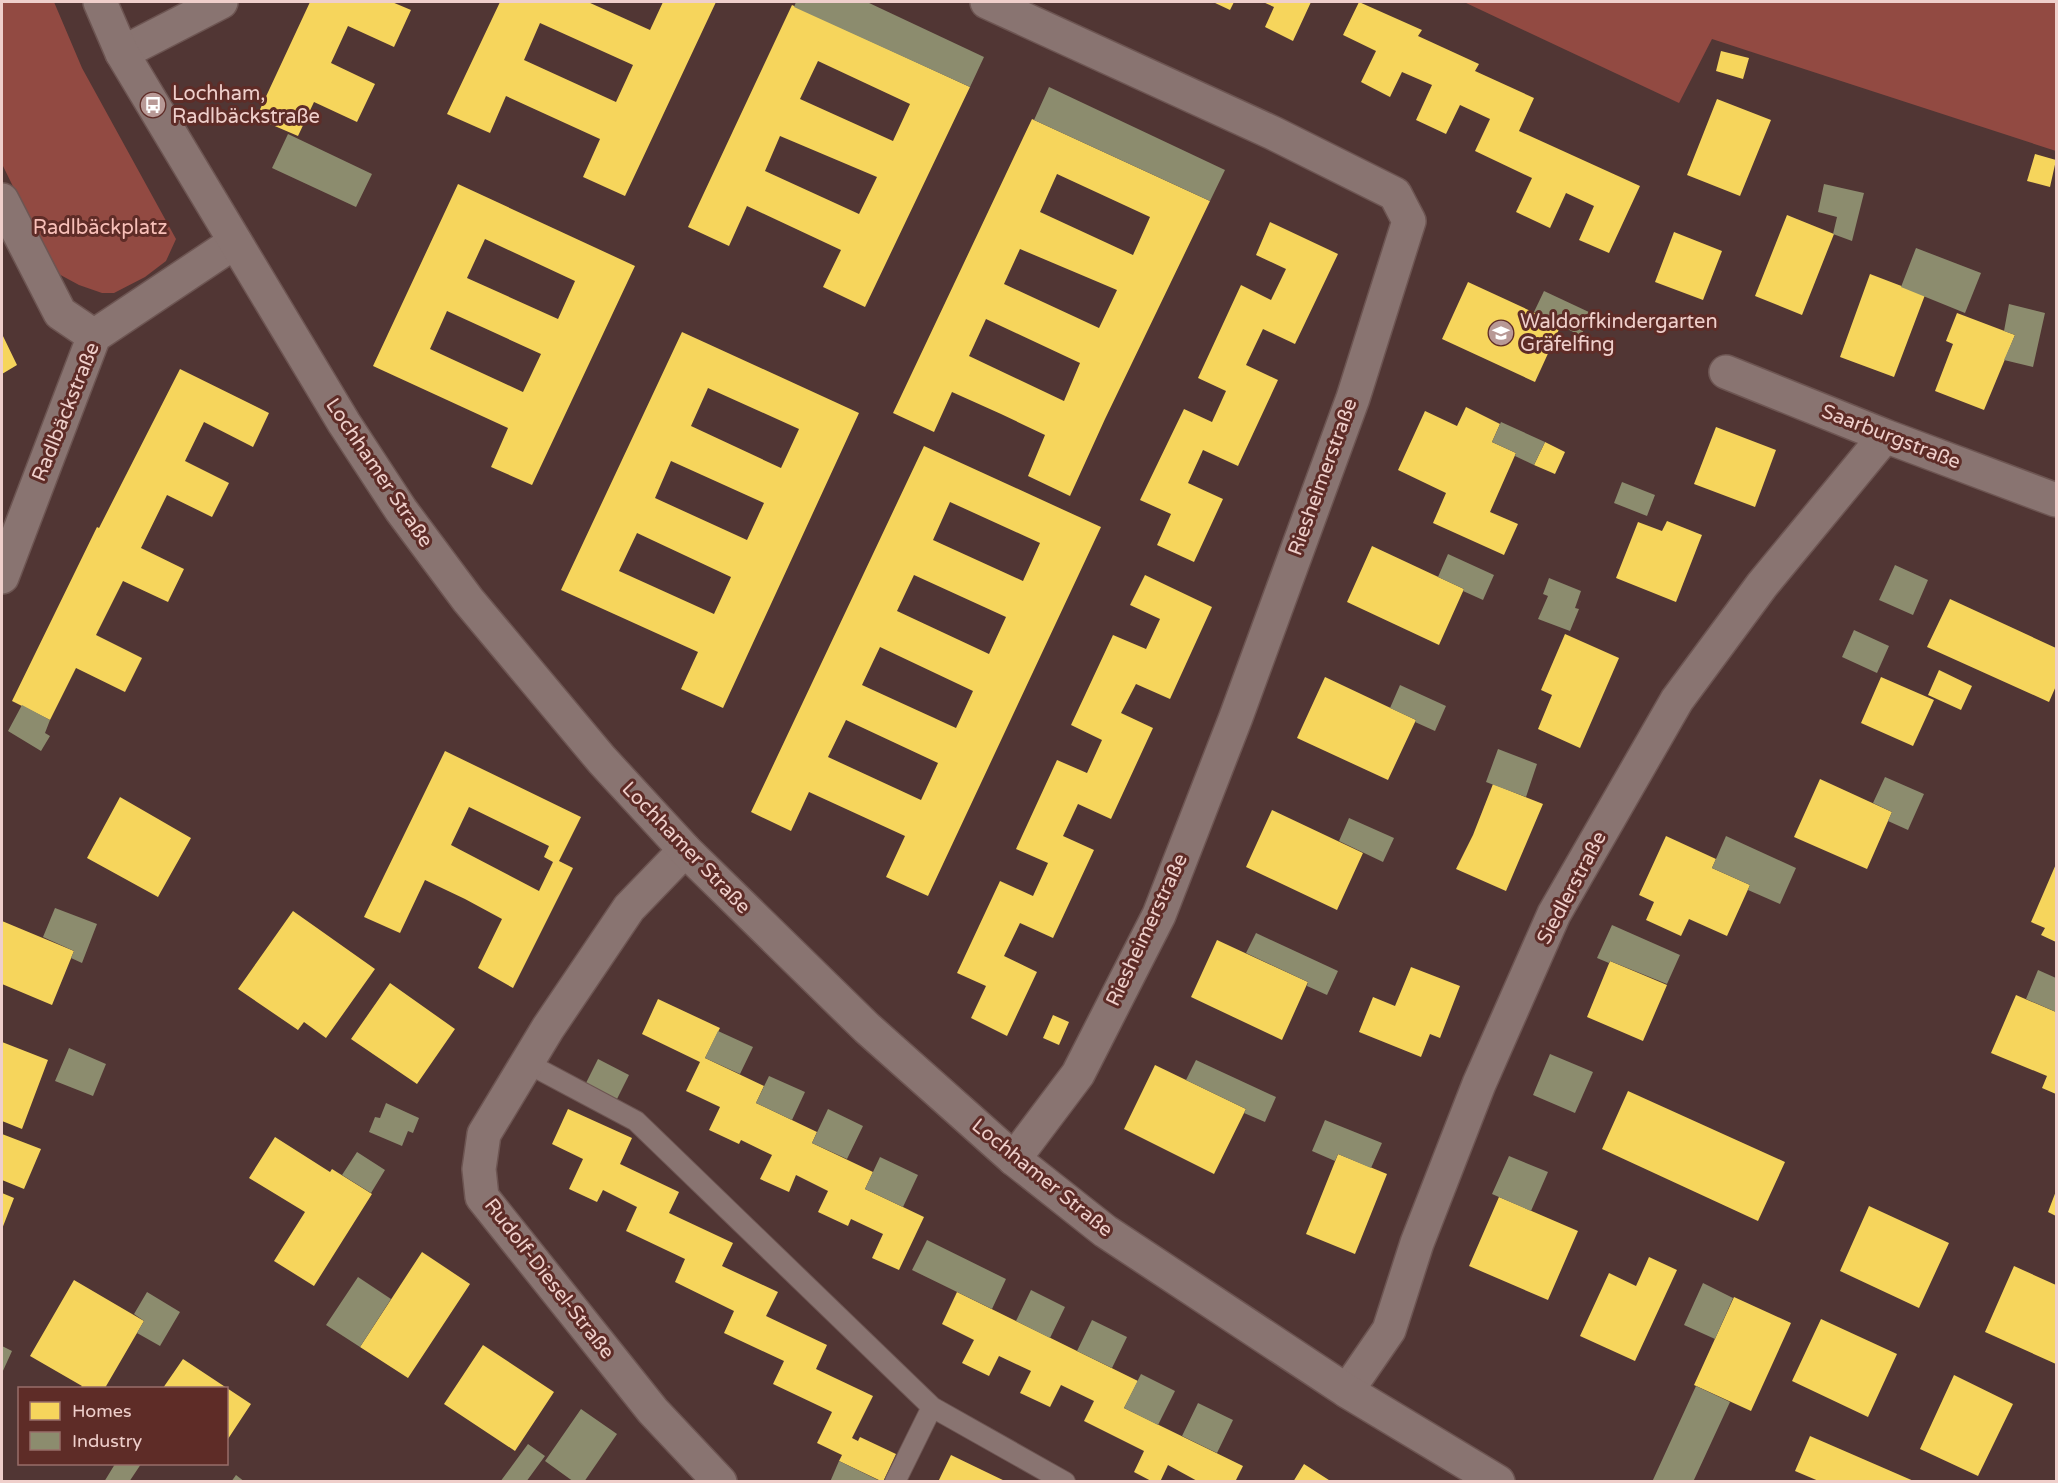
<svg xmlns="http://www.w3.org/2000/svg" width="2058" height="1483" font-family="'Varela Round',sans-serif">
<style>
.green{fill:#924a42}
.homes{fill:#f6d55c;fill-rule:evenodd}
.industry{fill:#8c8c6e}
.lines{fill:none;stroke-linecap:round;stroke-linejoin:round}
.service-casing{stroke:#6d5552;stroke-width:22}
.minor-casing{stroke:#6d5552;stroke-width:36}
.tertiary-casing{stroke:#6d5552;stroke-width:36}
.service{stroke:#897471;stroke-width:20}
.minor{stroke:#897471;stroke-width:33}
.tertiary{stroke:#897471;stroke-width:33}
.labels{text-anchor:middle;dominant-baseline:central;stroke-width:6;stroke-linejoin:round;paint-order:stroke}
.poi-label{font-size:20px;fill:#efcfcb;stroke:#5e2c27;text-anchor:start}
.park-label{font-size:20px;fill:#f8c0b9;stroke:#5e2c27}
.street-label{font-size:20px;fill:#efcfcb;stroke:#5e2c27}
</style>
<rect width="100%" height="100%" fill="#513634"/>
<!-- green -->
<path class="green" d="M2,2H54L82,68L176,239L166,261L145,277L114,293H102L79,285L55,272L2,164Z
M1464,2H2056V151L1712,39L1679,103Z"/>
<!-- homes -->
<path class="homes" d="M310,2H392L411,10L394,47L348,26L331,63L375,84L357,122L314,102L298,136L256,118Z
M500,2H588L650,30L663,2H716L625,196L583,177L600,139L506,96L490,133L447,114ZM540,23L633,65L616,102L524,60Z
M1213,2H1234L1230,10Z
M1263,2H1311L1293,41L1265,27L1274,7Z
M1359,2L1422,30L1418,36L1479,64L1475,71L1534,98L1519,131L1640,186L1609,253L1579,240L1594,206L1566,193L1550,228L1516,212L1532,178L1475,151L1490,119L1460,105L1446,134L1416,120L1432,85L1402,72L1390,97L1361,82L1376,51L1343,35Z
M792,5L970,87L865,307L823,287L841,250L747,206L729,246L688,227ZM818,61L910,104L893,141L800,99ZM780,136L877,177L859,214L765,171Z
M1721,51L1749,58L1743,79L1716,71Z
M1717,99L1771,120L1740,196L1687,175Z
M1032,119L1210,201L1105,419L1070,496L1028,476L1045,435L1001,414L952,392L934,432L893,413ZM1057,174L1150,217L1133,255L1040,212ZM1020,249L1117,290L1099,328L1004,284ZM986,319L1080,363L1064,401L969,356Z
M2035,154L2056,160L2050,187L2027,181Z
M458,184L635,266L532,485L491,467L508,428L373,366ZM485,239L575,281L558,319L467,278ZM447,311L541,354L523,392L430,349Z
M1787,215L1834,234L1802,315L1755,296Z
M1270,222L1338,254L1295,344L1263,329L1246,365L1278,380L1238,466L1203,450L1188,483L1223,499L1194,562L1157,545L1171,514L1140,500L1184,409L1212,422L1226,391L1198,378L1241,285L1271,300L1286,269L1256,255Z
M1674,232L1722,251L1703,300L1655,282Z
M1870,274L1925,295L1894,377L1840,357Z
M1468,282L1561,325L1535,382L1442,339Z
M1957,313L2015,335L1984,410L1935,391L1953,344L1946,341Z
M682,332L859,413L723,708L681,689L698,652L561,590ZM708,388L799,429L781,468L691,426ZM671,461L764,503L747,540L655,498ZM637,533L731,577L714,614L619,571Z
M2,334L17,365L2,374Z
M180,369L269,413L253,447L204,422L185,461L229,483L212,517L167,495L141,548L184,569L168,602L123,581L96,635L142,658L125,692L76,668L50,720L12,701L97,527L99,528Z
M1466,407L1500,424L1492,442L1516,453L1490,512L1518,524L1504,555L1433,523L1446,493L1398,470L1425,411L1457,426Z
M1716,427L1776,450L1755,507L1694,484Z
M1545,442L1565,452L1555,474L1534,465Z
M924,446L1101,527L928,896L886,877L905,836L809,792L791,831L751,812ZM950,502L1040,543L1023,581L933,540ZM914,575L1006,617L989,654L897,611ZM880,647L973,691L956,728L862,685ZM846,720L938,763L921,800L828,757Z
M1667,521L1702,535L1676,602L1616,578L1638,522L1662,531Z
M1372,546L1464,589L1439,645L1347,602Z
M1145,575L1212,607L1170,699L1136,684L1121,713L1153,728L1111,819L1078,804L1063,836L1094,850L1053,938L1020,923L1004,956L1037,972L1007,1036L971,1018L986,986L957,973L1000,881L1033,896L1048,863L1016,849L1057,760L1087,773L1102,740L1071,725L1113,635L1146,649L1160,619L1130,605Z
M1950,599L2056,648V686L2049,702L1927,647Z
M1565,634L1619,658L1580,748L1538,729L1552,695L1541,690Z
M1939,670L1972,686L1961,710L1928,695Z
M1325,677L1416,720L1388,780L1297,738Z
M1881,677L1934,700L1913,746L1861,723Z
M445,751L581,817L559,861L573,868L513,988L478,968L502,919L465,899L425,880L400,933L364,917ZM469,807L549,846L544,857L553,862L539,891L451,845Z
M1820,779L1892,812L1867,869L1794,837Z
M1493,784L1543,804L1506,891L1456,869L1473,835Z
M120,797L191,838L158,897L87,858Z
M1272,810L1363,853L1337,910L1246,867Z
M1666,836L1716,859L1712,868L1750,885L1727,936L1689,919L1681,936L1646,920L1654,902L1639,895Z
M2056,864V942L2041,935L2045,928L2031,922Z
M293,911L375,969L326,1038L304,1022L298,1030L238,989Z
M2,921L74,951L52,1005L2,984Z
M1217,940L1308,982L1282,1040L1191,997Z
M1610,961L1667,985L1643,1041L1587,1017Z
M1411,967L1460,986L1440,1038L1430,1034L1421,1057L1359,1032L1373,997L1395,1006Z
M390,983L455,1029L417,1084L351,1039Z
M2016,995L2056,1012V1094L2042,1088L2047,1076L1991,1053Z
M658,999L720,1028L705,1058L764,1086L756,1103L817,1132L812,1143L873,1172L865,1189L924,1217L899,1270L872,1258L883,1234L851,1219L848,1226L818,1212L828,1191L796,1175L789,1192L760,1179L772,1155L741,1140L739,1144L709,1130L720,1107L686,1091L700,1062L642,1034Z
M1053,1015L1069,1022L1059,1045L1043,1038Z
M2,1042L48,1060L22,1129L2,1121Z
M1155,1065L1246,1109L1214,1174L1124,1129Z
M1628,1091L1785,1162L1758,1221L1602,1149Z
M568,1109L632,1138L620,1164L679,1192L669,1213L733,1243L722,1266L778,1292L766,1316L827,1345L816,1369L873,1396L852,1438L858,1441L860,1437L896,1454L883,1482L839,1461L842,1455L817,1443L832,1412L773,1384L784,1361L724,1333L734,1311L675,1282L685,1259L626,1231L637,1207L603,1190L597,1202L569,1189L583,1159L552,1144Z
M2,1134L41,1149L24,1189L2,1180Z
M275,1137L330,1172L332,1169L372,1194L314,1286L274,1261L305,1212L249,1178Z
M1338,1154L1387,1174L1355,1254L1306,1234Z
M2056,1191V1216L2048,1212Z
M2,1193L14,1198L2,1229Z
M1499,1197L1578,1231L1548,1300L1469,1266Z
M1869,1206L1949,1243L1919,1308L1840,1271Z
M422,1252L470,1284L408,1378L360,1347Z
M1649,1257L1677,1270L1635,1361L1580,1336L1609,1273L1636,1286Z
M2014,1266L2056,1285V1364L1985,1332Z
M74,1280L144,1321L105,1388H80L82,1386L30,1356Z
M957,1292L1138,1381L1124,1408L1243,1466L1235,1482H1199L1168,1465L1160,1482H1153L1134,1472L1144,1451L1084,1421L1094,1401L1061,1385L1050,1407L1020,1393L1031,1371L999,1356L989,1376L962,1363L974,1340L942,1324Z
M1734,1297L1791,1323L1751,1411L1694,1385Z
M1821,1319L1897,1354L1868,1417L1792,1381Z
M483,1345L554,1392L515,1451L444,1404Z
M183,1359L251,1404L226,1442V1388H163Z
M1954,1375L2013,1404L1978,1476L1920,1449Z
M1810,1436L1916,1482H1821L1795,1471Z
M951,1455L982,1470L1007,1482H938Z
M1304,1464L1332,1482H1293Z"/>
<!-- industry -->
<path class="industry" d="M796,2H867L984,57L970,87L794,7Z
M1049,87L1225,170L1210,201L1034,120Z
M288,134L372,174L356,207L272,168Z
M1824,184L1864,193L1852,241L1833,234L1837,217L1818,212Z
M1916,248L1981,273L1965,313L1901,287Z
M1544,291L1591,313L1581,336L1534,312Z
M2009,304L2045,313L2033,367L2004,360L2015,335L2004,331Z
M1501,422L1545,442L1534,465L1515,456L1516,453L1492,442Z
M1622,482L1655,495L1647,516L1614,503Z
M1448,554L1494,575L1483,600L1463,591L1464,589L1438,577Z
M1895,565L1928,580L1913,615L1879,600Z
M1549,578L1581,591L1575,608L1579,609L1570,631L1538,619L1548,596L1543,594Z
M1854,630L1889,646L1877,673L1842,657Z
M1400,685L1446,706L1435,731L1415,722L1416,720L1390,708Z
M22,705L50,720L45,733L50,736L41,751L8,731Z
M1498,749L1537,764L1526,797L1486,782Z
M1885,777L1924,794L1908,830L1888,821L1892,812L1873,803Z
M1349,818L1394,838L1383,862L1339,841Z
M1726,836L1796,868L1780,904L1748,890L1750,885L1712,868Z
M55,908L97,924L82,963L71,958L74,951L43,937Z
M1612,925L1680,955L1667,984L1610,961L1609,963L1597,958Z
M1256,933L1338,971L1327,995L1307,986L1308,982L1246,953Z
M2038,970L2056,978V1012L2026,999Z
M718,1031L753,1047L740,1074L705,1058Z
M69,1048L106,1064L93,1096L55,1081Z
M1550,1054L1593,1072L1575,1113L1533,1095Z
M598,1059L629,1075L613,1107L582,1091Z
M1196,1060L1276,1097L1265,1122L1244,1113L1246,1109L1186,1080Z
M769,1076L805,1092L792,1120L756,1103Z
M386,1103L419,1118L413,1133L408,1131L402,1146L369,1132L375,1117L380,1118Z
M828,1109L863,1126L847,1159L812,1143Z
M1325,1120L1382,1143L1371,1168L1338,1154L1335,1161L1312,1151Z
M357,1152L385,1170L371,1193L342,1175Z
M1509,1156L1548,1172L1531,1211L1492,1194Z
M880,1157L918,1175L903,1207L865,1189Z
M927,1240L1006,1279L992,1309L912,1270Z
M358,1277L391,1299L360,1347L326,1325Z
M1703,1283L1733,1298L1715,1339L1684,1325Z
M1031,1290L1065,1307L1050,1338L1016,1321Z
M147,1292L180,1312L160,1346L137,1333L144,1321L134,1314Z
M1092,1320L1127,1337L1112,1368L1077,1351Z
M2,1346L12,1351L2,1373Z
M1141,1374L1175,1391L1158,1425L1124,1408Z
M1696,1386L1730,1402L1693,1482H1652Z
M1198,1403L1233,1420L1217,1453L1182,1436Z
M581,1409L617,1434L584,1482H574L545,1461Z
M528,1444L545,1456L526,1482H500Z
M839,1461L882,1482H830Z
M115,1464H141L129,1482H104Z
M236,1475L245,1482H231Z"/>
<g class="lines">
<!-- service casing -->
<g class="service-casing">
<path id="service" d="M527,1063L636,1121L932,1407L895,1482
M932,1407L1065,1482"/>
</g>
<!-- minor casing -->
<g class="minor-casing">
<path id="minor" d="M987,2L1273,133L1395,194L1409,221L1353,398L1236,717L1159,915L1078,1074L1014,1159
M122,53L221,2
M2,200L60,313L94,336
M1726,372L1885,436L2056,500
M2,577L94,336L235,242
M685,850L629,908L548,1028L484,1134L479,1169L482,1197L653,1411L720,1482
M1347,1391L1389,1330L1417,1243L1479,1084L1554,914L1677,700L1762,585L1885,436"/>
</g>
<!-- tertiary casing -->
<g class="tertiary-casing">
<path id="tertiary" d="M100,2L122,53L344,423L401,510L468,600L602,760L685,850L867,1028L1014,1159L1105,1231L1347,1391L1498,1482"/>
</g>
<!-- service -->
<use href="#service" class="service"/>
<!-- minor -->
<use href="#minor" class="minor"/>
<!-- tertiary -->
<use href="#tertiary" class="tertiary"/>
</g>
<!-- icons -->
<defs>
<g id="bus-disc" transform="scale(1.35)"><circle r="9.5" fill="#b89996" stroke="#5e2c27"/><path d="M-5-6H5V4H4V6H2V4H-2V6H-4V4H-5ZM-3.5-4V0h7V-4ZM-3.5 1.2v1.5H-2V1.2ZM2 1.2v1.5H3.5V1.2Z" fill="#fff"/></g>
<g id="school-disc" transform="scale(1.35)"><circle r="9.5" fill="#b89996" stroke="#5e2c27"/><path d="M0-5L7-2L0 1L-7-2ZM-4 1L0 2.5L4 1V4Q0 6-4 4Z" fill="#fff"/></g>
</defs>
<g fill-rule="evenodd">
<use href="#bus-disc" x="153" y="105"/>
<use href="#school-disc" x="1501" y="333"/>
</g>
<g class="labels">
<!-- poi labels -->
<g class="poi-label">
<text x="172" y="94">Lochham,<tspan x="172" dy="23">Radlbäckstraße</tspan></text>
<text x="1520" y="322">Waldorfkindergarten<tspan x="1520" dy="23">Gräfelfing</tspan></text>
</g>
<!-- park labels -->
<g class="park-label">
<text x="100" y="228">Radlbäckplatz</text>
</g>
<!-- street labels -->
<g class="street-label">
<text transform="translate(66 412) rotate(-68)">Radlbäckstraße</text>
<text transform="translate(1891 437) rotate(21)">Saarburgstraße</text>
<text transform="translate(379 473) rotate(56)">Lochhamer Straße</text>
<text transform="translate(1323 477) rotate(-70)">Riesheimerstraße</text>
<text transform="translate(686 848) rotate(46)">Lochhamer Straße</text>
<text transform="translate(1572 888) rotate(-62)">Siedlerstraße</text>
<text transform="translate(1147 930) rotate(-65)">Riesheimerstraße</text>
<text transform="translate(1042 1178) rotate(39)">Lochhamer Straße</text>
<text transform="translate(549 1279) rotate(52)">Rudolf-Diesel-Straße</text>
</g>
</g>
<!-- border -->
<rect width="2058" height="1483" fill="none" stroke="#efcfcb" stroke-width="6"/>
<!-- legend -->
<rect x="18" y="1387" width="210" height="78" fill="#5e2c27" stroke="#986d69" stroke-width="1.5"/>
<rect x="30" y="1402" width="30" height="18" fill="#f6d55c" stroke="#986d69" stroke-width="1.5"/>
<text x="72" y="1417" font-size="18" fill="#efcfcb">Homes</text>
<rect x="30" y="1432" width="30" height="18" fill="#8c8c6e" stroke="#986d69" stroke-width="1.5"/>
<text x="72" y="1447" font-size="18" fill="#efcfcb">Industry</text>
</svg>
